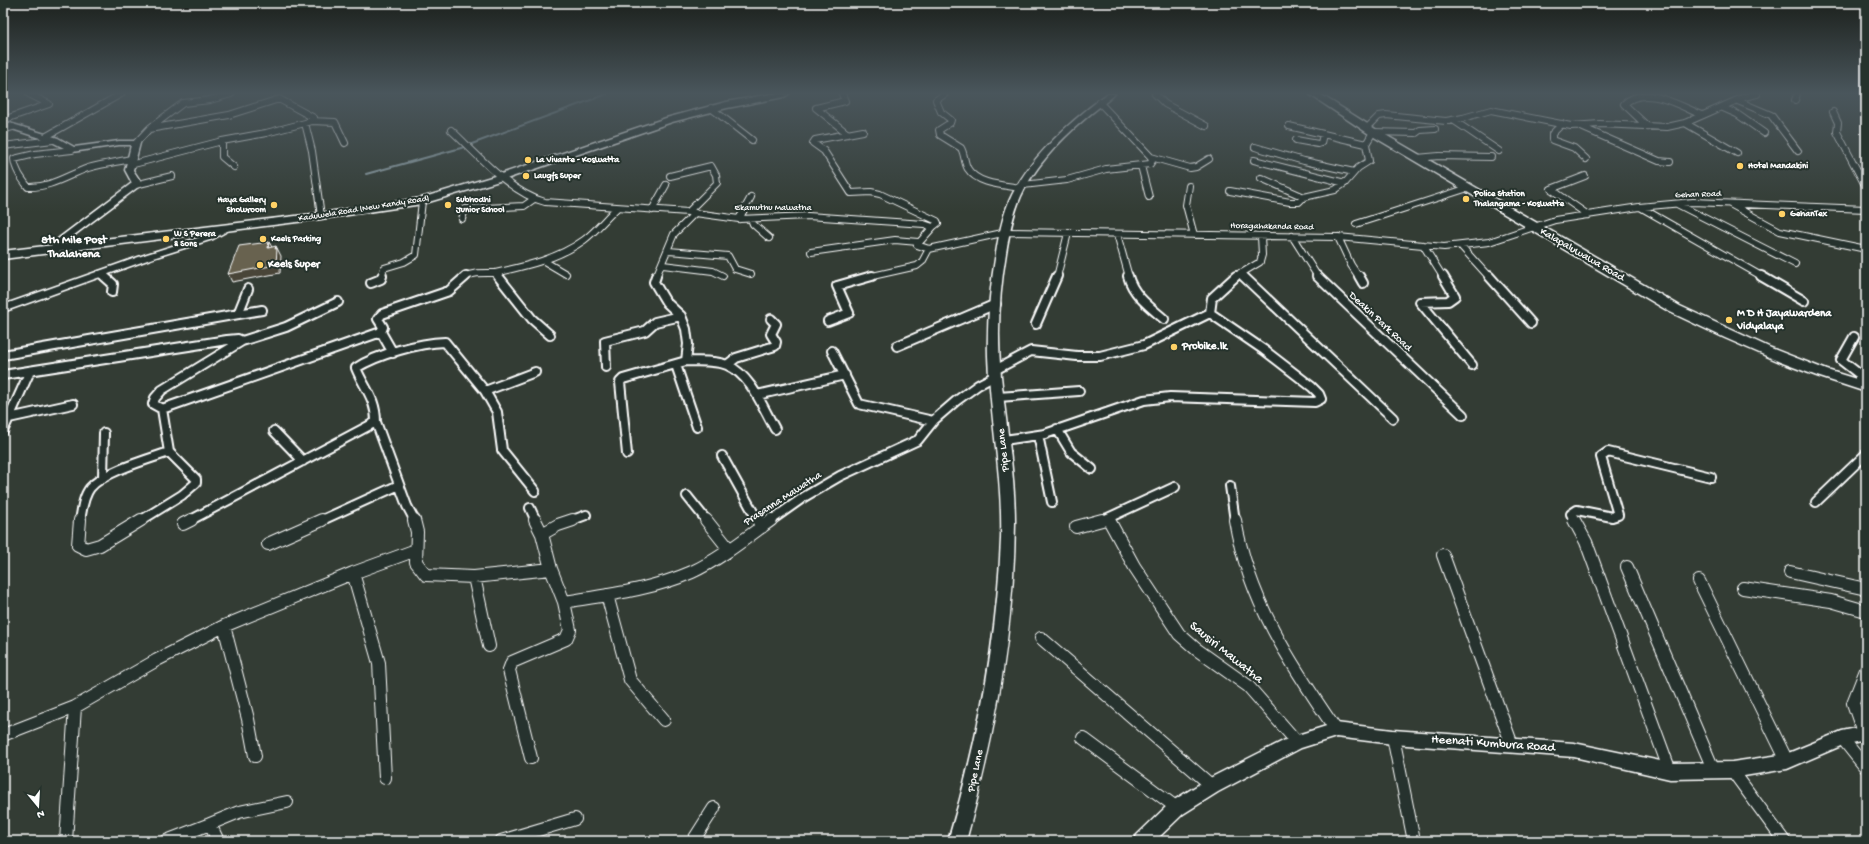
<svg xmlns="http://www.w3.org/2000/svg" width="1869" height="844" font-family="'Gochi Hand',sans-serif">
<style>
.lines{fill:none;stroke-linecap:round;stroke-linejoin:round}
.stream{stroke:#92a3a9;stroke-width:2}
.minor-far2-casing{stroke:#fff;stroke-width:8}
.minor-far1-casing{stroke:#fff;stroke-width:12}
.minor-casing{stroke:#fff;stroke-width:14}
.tertiary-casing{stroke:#fff;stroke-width:3}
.primary-casing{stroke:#fff;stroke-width:3}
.minor-far2{stroke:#26332d;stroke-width:6}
.minor-far1{stroke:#26332d;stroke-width:8}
.minor{stroke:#26332d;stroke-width:12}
.tertiary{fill:#26332d;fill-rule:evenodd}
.primary{fill:#26332d;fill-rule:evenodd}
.shaded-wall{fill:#484538;stroke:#fff}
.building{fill:#676250;stroke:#fff}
.poi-dot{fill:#ffd166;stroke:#26332d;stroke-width:1.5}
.labels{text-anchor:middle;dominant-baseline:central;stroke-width:4;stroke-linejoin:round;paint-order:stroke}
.far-poi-label{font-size:9px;font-weight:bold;fill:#fff;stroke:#26332d;text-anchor:start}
.far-street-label{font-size:9px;fill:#fff;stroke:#26332d}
.street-label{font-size:11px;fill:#fff;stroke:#26332d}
.poi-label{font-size:11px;font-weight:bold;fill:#fff;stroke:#26332d;text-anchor:start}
.neighbourhood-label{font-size:12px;font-weight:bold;fill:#fff;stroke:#26332d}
.near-street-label{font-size:13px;fill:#fff;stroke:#26332d}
</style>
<rect width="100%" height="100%" fill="#333c34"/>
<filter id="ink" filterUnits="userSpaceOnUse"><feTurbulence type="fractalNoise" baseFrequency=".025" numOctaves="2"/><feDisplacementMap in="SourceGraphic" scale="8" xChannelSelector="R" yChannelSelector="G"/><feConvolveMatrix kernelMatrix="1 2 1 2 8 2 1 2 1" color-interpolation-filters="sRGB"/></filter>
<g filter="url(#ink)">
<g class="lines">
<!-- stream -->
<path class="stream" d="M366,174L461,148L607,94"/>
<!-- minor-far2 casing -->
<g class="minor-far2-casing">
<path id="minor-far2" d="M842,94L845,101L816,108L848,134
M945,94L936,100L941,112L951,120L950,123L939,130L940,135L961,148C965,155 964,163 968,169C978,185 1005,185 1021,188
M1155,94L1165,104L1206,126
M1795,100L1797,94
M1738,101L1771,115L1798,151
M1099,102L1151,157L1190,168L1196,167L1209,159
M1721,107L1737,114L1764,133
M711,108L752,140
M1833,112L1838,123L1837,132L1866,187
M3,120L49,104L29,94
M1453,120L1499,151
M1685,123L1737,153
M1562,124L1552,134V140L1574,148L1586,159
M1289,126L1366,144
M1579,126L1659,161L1670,162
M1648,127L1624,104C1645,84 1680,106 1702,115
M150,128L183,103L210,100L231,94
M1367,128L1379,116L1386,115L1446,121L1463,118L1491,110L1571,126L1600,124L1667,127L1685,123L1744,97L1757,94
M3,130L13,127
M451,130C477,154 510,193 545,202L688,212L739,219L808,216L924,224L933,227L917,245L929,249L1007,232L1338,237L1444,247L1489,242L1555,220L1639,207L1693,202L1866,209
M863,131L815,140L813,143L824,151L851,193L871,192L880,194L937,221L938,223L933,227
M45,137L121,94
M1296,140L1318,144L1321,143L1323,134
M222,141V157L234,167
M136,143L149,129L229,115L279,99L314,118L312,121
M3,146L53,140
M1255,147L1304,161L1354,172
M72,150L35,154L14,159C15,170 22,179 28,187C50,188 68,175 88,168C102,164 117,162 131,159
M1417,158L1439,156L1491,157
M1254,160L1345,183
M130,165L222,141L266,133L305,123
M1141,166L1149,197
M670,176L711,166L716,175L717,183L688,212
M1585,176L1551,189L1588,215
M1261,178L1304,197
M135,185L172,176
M1023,185L1067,180L1106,169L1150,164L1152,161L1151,157
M1189,186L1186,205L1194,235
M1230,191L1290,202H1299L1304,197L1335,190L1345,183L1358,168L1369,161L1366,144L1373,132L1416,133L1420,130L1435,129
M1677,204L1795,264
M1730,204L1780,231L1866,249
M1640,207L1763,277
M652,210L666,185
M321,216L312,151L305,123L312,121L335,122L345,143
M462,219L465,209L524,206L534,199
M739,219L751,197
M751,219L753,224L769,238
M1356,224L1468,188
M1117,234L1129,277
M1292,236L1318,277
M1338,237L1351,265L1359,277
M1423,245L1443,277
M1461,246L1489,277
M669,251L728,256L735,269L751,274
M811,252L895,240L918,242
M544,261L566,274
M663,265L713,271L723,276
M495,273C526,266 558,259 584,240C596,231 606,218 617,208
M1240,273L1245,277
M99,274L106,277
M381,277L384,268L404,262L416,255L422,201
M464,277C474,272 484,273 495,273L498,277
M656,277L674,234L695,213
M868,277L917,266L922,262L929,249
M1057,277L1068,233
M1235,277L1260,262L1262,255L1261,236"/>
</g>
<!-- minor-far1 casing -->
<g class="minor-far1-casing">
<path id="minor-far1" d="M104,276L113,284L112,292
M498,276L532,319L550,335
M1128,276C1133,295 1150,307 1164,319
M1243,276L1393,418
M1317,276L1463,415
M1359,276L1363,283
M1443,276L1455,296L1448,301L1420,302L1472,365
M1489,276L1531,323
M1761,276L1804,301
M371,283L381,279L382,276
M338,302L286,327L242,341L162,390L155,398L153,404L162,409L381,332L383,327L378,319L382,314L449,291L466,276
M1210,313L1212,298L1236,276
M238,314L248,289
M828,321L849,313L837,286L872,276
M1036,324L1057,276
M381,332L393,353
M1854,337L1841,360L1859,374V384
M897,346L996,304
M832,351L859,404L933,421
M3,355L262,310
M686,361C699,362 714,360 727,365C751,375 763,408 775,429
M676,365L697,427
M727,365L736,358L775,346L776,342L771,334L776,324L771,319
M606,367L605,341L645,331L655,322L681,316
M995,370L1031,351L1077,356H1100L1144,345L1210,313
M3,375L227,340L238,339L242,341
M485,391L535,372
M757,395L845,375
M998,397L1079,391
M162,409L169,452
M9,418L73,404
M1057,429L1071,452L1092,469
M3,431L30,371
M274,431L303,461
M1038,435L1052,502
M1004,440L1045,434L1144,400L1170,397L1315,402L1321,399L1319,394L1312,387L1264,350L1210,313
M627,454L620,382L623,379L686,361L688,344L686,329L681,316L666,302L654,282L656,276
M722,456L758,521
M103,478L104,433
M1230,486L1235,521
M687,496L707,521
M1816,502L1866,454
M530,508L536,521
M1108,518L1109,521
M80,521C82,510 83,497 90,488C103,472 149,459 169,452
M140,521L182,495L196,483V479L169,452
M189,521L376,422
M320,521L399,485
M415,521L407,506L376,422C376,398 364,388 356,368C378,354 419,343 445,342L485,391L497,412L502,450L535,491
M570,521L586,515
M770,521L804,497L840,476L918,440L934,420L956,401L978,385L995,376
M1098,521L1108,518L1175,487
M1575,521L1571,514L1577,510L1612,517L1618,515L1601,457L1608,452L1711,477"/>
</g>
<!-- minor casing -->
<g class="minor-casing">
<path id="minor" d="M80,520L78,545L86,549L100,545L141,520
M414,520L417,532L416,562L426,575L474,577L551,569
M535,520L542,534
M706,520L729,549
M758,520L762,527
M1109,520L1134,566L1179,634L1196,649L1248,686L1297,742
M1235,520C1249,601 1290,663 1336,730
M1574,520L1586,542L1670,771
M183,524L191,520
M1076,527L1102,520
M268,544L322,520
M1443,555L1512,745
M1627,567L1714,771
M1790,572L1866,589
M353,573L379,663L385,778
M474,577L489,646
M1699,581L1787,761
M1743,588L1831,601L1866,611
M607,595L630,680L664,720
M564,602C607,595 651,590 692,572C720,559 746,538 771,520
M224,626L248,719L255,756
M1041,638L1212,786
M1863,732L1853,703L1866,670
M3,735L75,707L157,660L224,626L353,573L416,550
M1393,737L1414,841
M1083,738L1177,808
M1842,738L1866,768
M531,758L509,670L512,662L566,639L570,630L564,602L551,569L542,534L558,525L573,520
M1732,770L1784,841
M210,824L239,812L287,802
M66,841L75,707
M166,841L210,824L218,841
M501,841L575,819
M693,841L714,808"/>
</g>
<!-- tertiary casing -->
<g class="tertiary-casing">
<path id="tertiary" d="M1107,94H1115C1107,102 1096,109 1087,117C1062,138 1035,166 1021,196C1013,214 1009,234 1006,253C999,294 997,336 1001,376C1006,425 1015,474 1015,523C1014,632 995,736 966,841H948C978,741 997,644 1001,539C1003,477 990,418 988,356C987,322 990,287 996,253C999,234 1003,213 1012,195C1032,155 1072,120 1107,94Z
M3,121L58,138L74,147L119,141H139L140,143L133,170L141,182L138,187L65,242L58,250H52L50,248L59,238L132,183L125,170L131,145H119L72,152L52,142L3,126Z
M226,225L231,228L229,230L213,239L153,258L3,312V305L147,254L207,235Z
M1336,723L1393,730L1574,743L1670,763L1732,762L1786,754L1842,731L1866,726V740L1843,745L1787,769L1732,778L1670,779L1574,757L1393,744L1336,737L1301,748L1218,792L1183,814L1155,841H1134L1137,835L1171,802L1206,780L1291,737Z"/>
</g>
<!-- primary casing -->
<g class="primary-casing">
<path id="primary" d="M771,94H789L784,97L727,108L672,122L506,179L422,204L321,219L3,259V251L321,213L421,198L498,175L666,118L726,102Z
M1309,94H1320L1377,130L1680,306L1771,348L1827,370L1866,382V392L1817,376L1780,362L1725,338L1670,312L1369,134Z"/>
</g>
<!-- minor-far2 -->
<use href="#minor-far2" class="minor-far2"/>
<!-- minor-far1 -->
<use href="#minor-far1" class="minor-far1"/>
<!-- minor -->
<use href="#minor" class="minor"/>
<!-- tertiary -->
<use href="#tertiary" class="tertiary"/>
<!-- primary -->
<use href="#primary" class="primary"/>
</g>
<!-- shaded-wall -->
<path class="shaded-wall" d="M269,242L273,249L268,248Z
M276,246L281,256L280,273L232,282L228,274L275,249Z"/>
<!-- building -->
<path class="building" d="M269,242L268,248L276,246L275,249L277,248L276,265L228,274L239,246Z"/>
</g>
<!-- sky -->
<linearGradient id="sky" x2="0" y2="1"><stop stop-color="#1c211d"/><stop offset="0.44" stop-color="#4a565c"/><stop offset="1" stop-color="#4a565c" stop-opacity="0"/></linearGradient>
<rect width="1869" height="212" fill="url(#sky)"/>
<!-- markers -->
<g class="poi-dot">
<circle cx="528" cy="160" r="4"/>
<circle cx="1740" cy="166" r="4"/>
<circle cx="526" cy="176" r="4"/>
<circle cx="1466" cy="199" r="4"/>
<circle cx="274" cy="205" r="4"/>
<circle cx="448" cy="205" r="4"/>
<circle cx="1782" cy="214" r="4"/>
<circle cx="166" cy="239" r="4"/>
<circle cx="263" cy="239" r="4"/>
<circle cx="260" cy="265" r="4"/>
<circle cx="1729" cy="320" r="4"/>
<circle cx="1174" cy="347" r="4"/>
</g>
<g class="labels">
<!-- far-poi labels -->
<g class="far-poi-label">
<text x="536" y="160">La Vivante - Koswatta</text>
<text x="1748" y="166">Hotel Mandakini</text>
<text x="534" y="176">Laugfs Super</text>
<text x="1474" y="194">Police Station<tspan x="1474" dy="10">Thalangama - Koswatte</tspan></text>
<text x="266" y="200" text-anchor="end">Haya Gallery<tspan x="266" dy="10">Showroom</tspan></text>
<text x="456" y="200">Subhodhi<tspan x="456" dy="10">Junior School</tspan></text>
<text x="1790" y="214">GehanTex</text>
<text x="174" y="234">W S Perera<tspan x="174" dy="10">&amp; Sons</tspan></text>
<text x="271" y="239">Keels Parking</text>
</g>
<!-- far-street labels -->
<g class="far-street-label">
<text transform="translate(1698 195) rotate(-2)">Gehan Road</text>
<text x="773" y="208">Ekamuthu Mawatha</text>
<text transform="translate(364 209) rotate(-9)">Kaduwela Road (New Kandy Road)</text>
<text transform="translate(1272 227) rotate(1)">Horagahakanda Road</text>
</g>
<!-- street labels -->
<g class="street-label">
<text transform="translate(1582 255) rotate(30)">Kalapaluwawa Road</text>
<text transform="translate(1380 322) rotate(43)">Deakin Park Road</text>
<text transform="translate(1004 450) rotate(-96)">Pipe Lane</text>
<text transform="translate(783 499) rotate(-33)">Prasanna Mawatha</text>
<text transform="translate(976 771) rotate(-78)">Pipe Lane</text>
</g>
<!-- poi labels -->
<g class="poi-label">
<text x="268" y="265">Keels Super</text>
<text x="1737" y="314">M D H Jayawardena<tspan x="1737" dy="13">Vidyalaya</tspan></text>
<text x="1182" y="347">Probike.lk</text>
</g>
<!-- neighbourhood labels -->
<g class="neighbourhood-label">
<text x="74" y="241">8th Mile Post<tspan x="74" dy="14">Thalahena</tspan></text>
</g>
<!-- near-street labels -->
<g class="near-street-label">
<text transform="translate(1226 653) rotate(39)">Sausiri Mawatha</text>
<text transform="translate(1493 744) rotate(4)">Heenati Kumbura Road</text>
</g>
</g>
<!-- margin -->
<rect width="1869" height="844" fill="none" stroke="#26332d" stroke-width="16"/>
<rect x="8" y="8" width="1853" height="828" fill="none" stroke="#fff" stroke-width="1.5" filter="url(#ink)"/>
<!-- north arrow -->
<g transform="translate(38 806) rotate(162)" stroke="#26332d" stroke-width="3" paint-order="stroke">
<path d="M0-3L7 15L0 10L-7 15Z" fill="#ffffff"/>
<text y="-6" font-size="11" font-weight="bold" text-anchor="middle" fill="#ffffff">N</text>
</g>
</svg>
